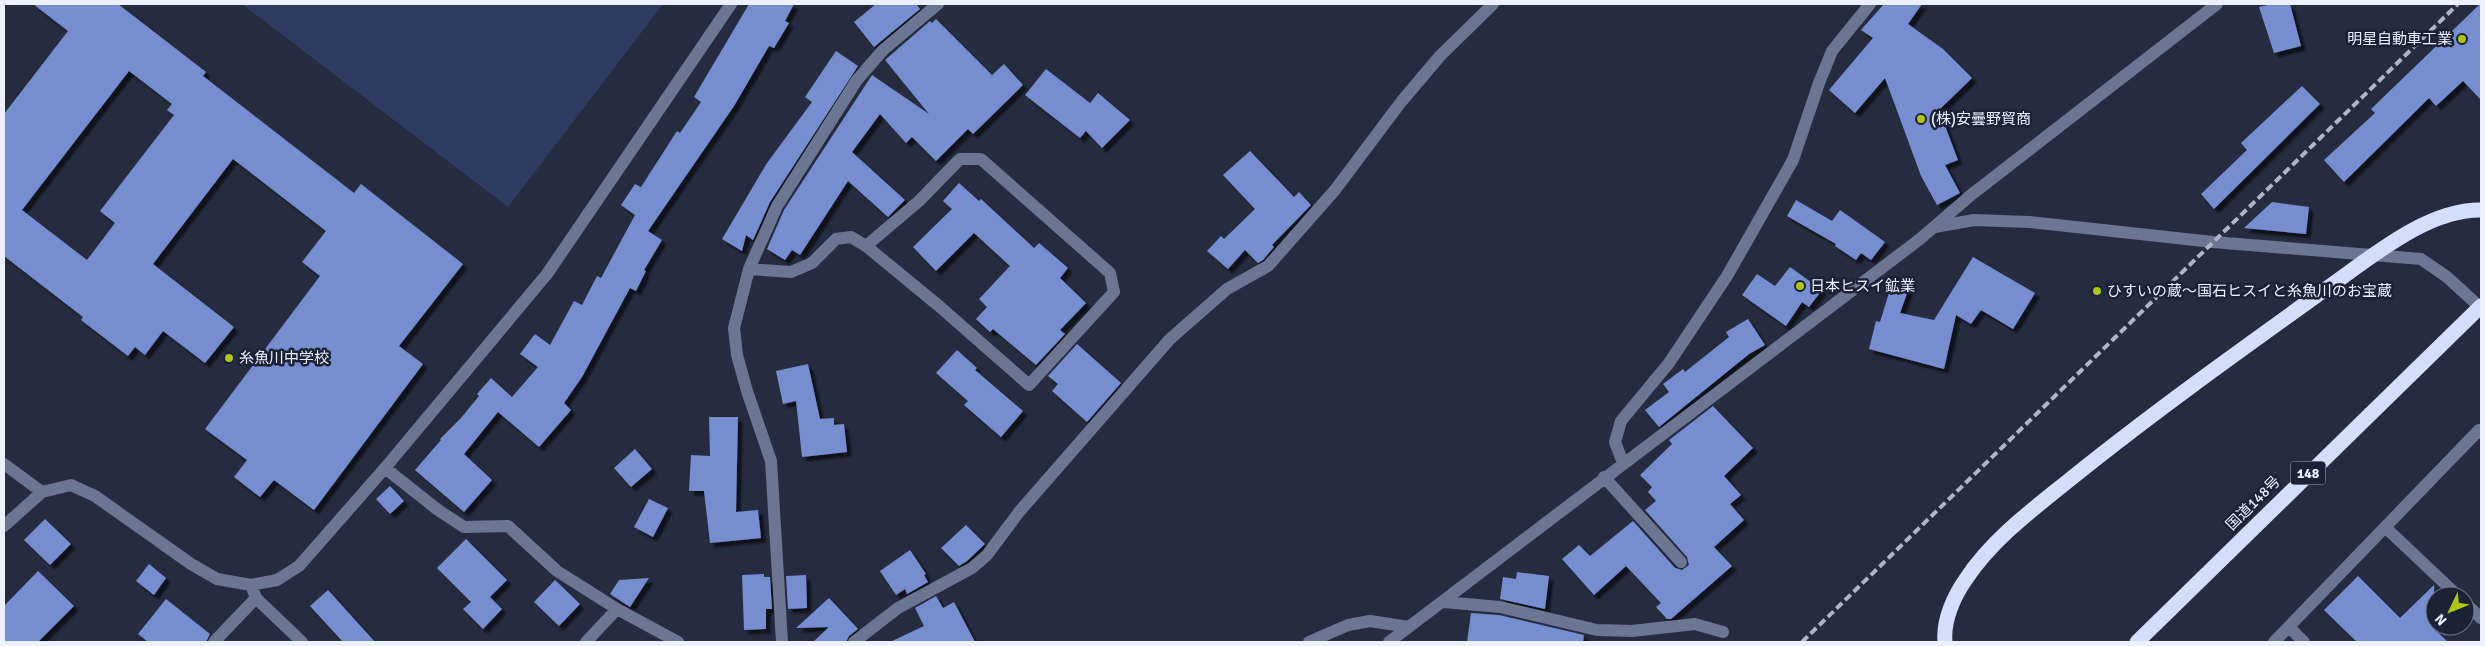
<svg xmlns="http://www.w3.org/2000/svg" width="2485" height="646" font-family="Signika,'Noto Sans JP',sans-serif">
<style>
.garden{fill:#2f3c61}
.building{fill:#768ed0;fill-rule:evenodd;filter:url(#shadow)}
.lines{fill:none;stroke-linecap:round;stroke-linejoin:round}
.minor{stroke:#6b7693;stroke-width:12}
.highway{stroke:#d3defb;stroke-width:15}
.rail{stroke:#afb5c5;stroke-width:4;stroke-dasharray:8 4;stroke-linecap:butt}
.highway-bridge{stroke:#d3defb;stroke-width:15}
.poi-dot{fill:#adc60f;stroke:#1b2236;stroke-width:2}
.labels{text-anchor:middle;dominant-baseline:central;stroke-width:5;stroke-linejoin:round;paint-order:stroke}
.shield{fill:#1b2236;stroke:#adb3c3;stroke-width:1}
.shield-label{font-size:14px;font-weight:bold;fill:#ebf1ff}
.poi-label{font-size:15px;fill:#ebf1ff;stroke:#1b2236;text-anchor:start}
.street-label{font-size:15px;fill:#ebf1ff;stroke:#1b2236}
</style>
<defs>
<filter id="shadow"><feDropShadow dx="4.5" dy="4.5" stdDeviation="1" flood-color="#0009"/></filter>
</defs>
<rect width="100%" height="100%" fill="#252c40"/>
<!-- garden -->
<path class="garden" d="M242,4H663L508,207Z"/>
<!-- building -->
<path class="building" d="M33,4H118L206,72L203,76L354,193L361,184L463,264L399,346L423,364L314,510L274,480L260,497L234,477L247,460L205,429L320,276L302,262L326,231L233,159L153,264L234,327L205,363L163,331L145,355L135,347L128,356L81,320L83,317L4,256V114L68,31ZM129,71L172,104L167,110L174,115L100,211L115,223L87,260L22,210Z
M749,4H794L785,21L789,23L774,48L769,46L734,106L648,231L662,240L644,270L646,271L636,291L630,288L582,377L564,403L571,410L539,447L498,412L464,454L492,480L464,512L415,470L441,440L440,439L461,418L479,396L477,394L491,378L512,397L538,367L520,354L535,334L550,345L574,301L582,305L597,276L601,278L635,215L621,205L635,184L641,187L677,131L680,133L701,102L694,97Z
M876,4H916L920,9L874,47L854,22Z
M1884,4H1922L1908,24L1943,49L1972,78L1939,110L1958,160L1945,165L1960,193L1937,205L1921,176L1885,78L1855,113L1829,90L1873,38L1861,30Z
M2272,4H2290L2301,46L2274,53L2259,7Z
M2480,4L2481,100L2463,81L2436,106L2429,98L2344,182L2324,160L2375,113L2371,109Z
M936,19L992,75L1004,64L1023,85L973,134L968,129L936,161L912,137L906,143L880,114L852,152L905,200L888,217L848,181L800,255L792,250L785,260L767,249L784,210L872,75L929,114L885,60L930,21L932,23Z
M836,51L858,66L770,202L753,240L746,235L742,251L722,239L767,163L812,102L805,97Z
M1046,69L1090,103L1098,93L1130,120L1102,148L1086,131L1080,138L1025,95Z
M2302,86L2320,104L2214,209L2201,194L2247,150L2241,143Z
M1250,151L1294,197L1299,192L1311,205L1272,245L1274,247L1263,260L1258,263L1245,250L1228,269L1207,251L1221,236L1224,239L1255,209L1223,175Z
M959,183L979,201L981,199L1034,248L1039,243L1068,268L1060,278L1086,303L1060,330L1065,334L1036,365L993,329L990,332L976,319L987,307L979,299L1010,266L974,233L936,271L913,247L952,209L943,201Z
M1796,200L1832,221L1840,210L1885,242L1871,260L1861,253L1856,260L1835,246L1836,244L1787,216Z
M2272,202L2309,207L2306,234L2244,228Z
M1973,257L2035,293L2013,329L1981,310L1971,324L1956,315L1944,369L1869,349L1876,321L1880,322L1892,283L1909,288L1900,313L1934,320Z
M1790,267L1822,290L1809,307L1802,302L1786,326L1742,295L1757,274L1775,286Z
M1748,319L1765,345L1749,354L1659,427L1645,410L1669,392L1663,384L1683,369L1685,372L1729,337L1726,332Z
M1077,344L1121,383L1087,422L1052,391L1058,384L1048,376Z
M957,350L977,368L975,370L1023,411L1001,437L964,405L968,401L936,373Z
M808,364L820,419L834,418V425L844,424L847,452L802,457L796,401L783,404L776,371Z
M1713,406L1753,448L1724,476L1741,495L1730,504L1744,520L1714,547L1732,566L1671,619H1667L1656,607L1661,603L1626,566L1594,595L1562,559L1579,545L1590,556L1633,521L1675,568L1682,570L1689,565L1687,557L1645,510L1656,501L1648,492L1652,487L1640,475L1672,444L1669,440Z
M709,417H738L736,512L758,510L761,538L710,543L704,491H689L691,455L710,456Z
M635,449L652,469L631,487L614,468Z
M390,486L404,501L390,514L376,499Z
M649,499L668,508L653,537L634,527Z
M45,519L71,544L50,565L24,540Z
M966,525L985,544L967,561L959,566L941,548Z
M466,539L507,580L490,597L502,609L483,629L463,609L471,602L437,568Z
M910,550L926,574L924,575L928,582L907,594L905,589L896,595L880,571Z
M149,564L166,578L154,595L136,581Z
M38,571L74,606L38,642H4V606Z
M1517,572L1549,576L1545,609L1500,599L1503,577L1516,579Z
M764,574V577H770L772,609H766V629L744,630L742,575Z
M806,575L807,608L788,609L786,576Z
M2358,576L2400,618L2434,585L2435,630L2448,642H2357L2324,610Z
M649,578L630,607L610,594L619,580Z
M555,580L580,604L559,626L534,602Z
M328,590L375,642H343L310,606Z
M936,596L943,608L954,602L975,642H890L924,626L915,608Z
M829,598L858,629L849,636L846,642H813L829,627L796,628Z
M166,599L210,634L206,642H148L138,634Z
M1471,613L1499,615L1584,635L1583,642H1467Z"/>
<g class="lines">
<!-- minor -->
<path class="minor" d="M1935,227L1974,220L2029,222L2213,242L2421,259L2447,277L2481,308
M749,269L791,272L812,263L836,239L851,237L866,246L939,306L1029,385L1114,292L1110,273L981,159H960L919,201L866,246
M1623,463L1615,442L1621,421L1669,363L1727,276L1793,160L1819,83L1832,51L1870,4
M4,464L42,492
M385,468L438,510L464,527L508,526L557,571L617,609L678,642
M1604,477L1681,562
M4,526L42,492L71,485L95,496L191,564L217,579L251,585L277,580L299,566L385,468L547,274L731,4
M2385,527L2458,596
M251,585L256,598L302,642
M1444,602L1500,607L1597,630L1632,631L1695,624L1723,632
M2465,603L2481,618
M2289,627L2304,642
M214,642L256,598
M586,642L617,609
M782,642L771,461L747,391L737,355L734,328L749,269L777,206L857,80L883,50L938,4
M854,642L898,608L972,568L987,555L1019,512L1170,339L1227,289L1268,266L1335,190L1401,102L1440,56L1493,4
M1309,642L1348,625L1370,621L1409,627
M1389,642L1920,239L1971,195L2217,4
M2274,642L2479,430L2481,433"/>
<!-- highway -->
<path class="highway" d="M1945,642C1943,620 1954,596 1966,579C1993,538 2036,507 2073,477C2154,412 2238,352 2323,291
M2137,642L2481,306"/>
<!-- rail -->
<path class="rail" d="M1802,642L2458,4"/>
<!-- highway-bridge -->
<path class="highway-bridge" d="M2323,291C2367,261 2425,209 2481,210"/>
</g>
<!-- markers -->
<g class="poi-dot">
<circle cx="2462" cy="39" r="5"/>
<circle cx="1921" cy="119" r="5"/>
<circle cx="1800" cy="286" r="5"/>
<circle cx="2097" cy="291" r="5"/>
<circle cx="229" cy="358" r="5"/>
</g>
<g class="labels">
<!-- shield labels -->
<rect class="shield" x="2290.5" y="461.5" width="35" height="23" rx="4"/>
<g class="shield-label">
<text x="2308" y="473">148</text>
</g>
<!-- poi labels -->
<g class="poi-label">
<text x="2452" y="39" text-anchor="end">明星自動車工業</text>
<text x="1931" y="119">(株)安曇野貿商</text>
<text x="1810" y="286">日本ヒスイ鉱業</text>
<text x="2107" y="291">ひすいの蔵～国石ヒスイと糸魚川のお宝蔵</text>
<text x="239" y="358">糸魚川中学校</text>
</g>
<!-- street labels -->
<g class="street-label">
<text transform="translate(2253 503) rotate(-45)">国道148号</text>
</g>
</g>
<!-- border -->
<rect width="2485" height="646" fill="none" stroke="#ebf1ff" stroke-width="10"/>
<!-- north arrow -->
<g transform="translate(2450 611) rotate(227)"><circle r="24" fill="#1b2236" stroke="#6e7586"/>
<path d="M0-4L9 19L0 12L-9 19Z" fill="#adc60f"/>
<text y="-8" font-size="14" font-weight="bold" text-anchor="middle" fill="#ebf1ff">N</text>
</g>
</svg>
